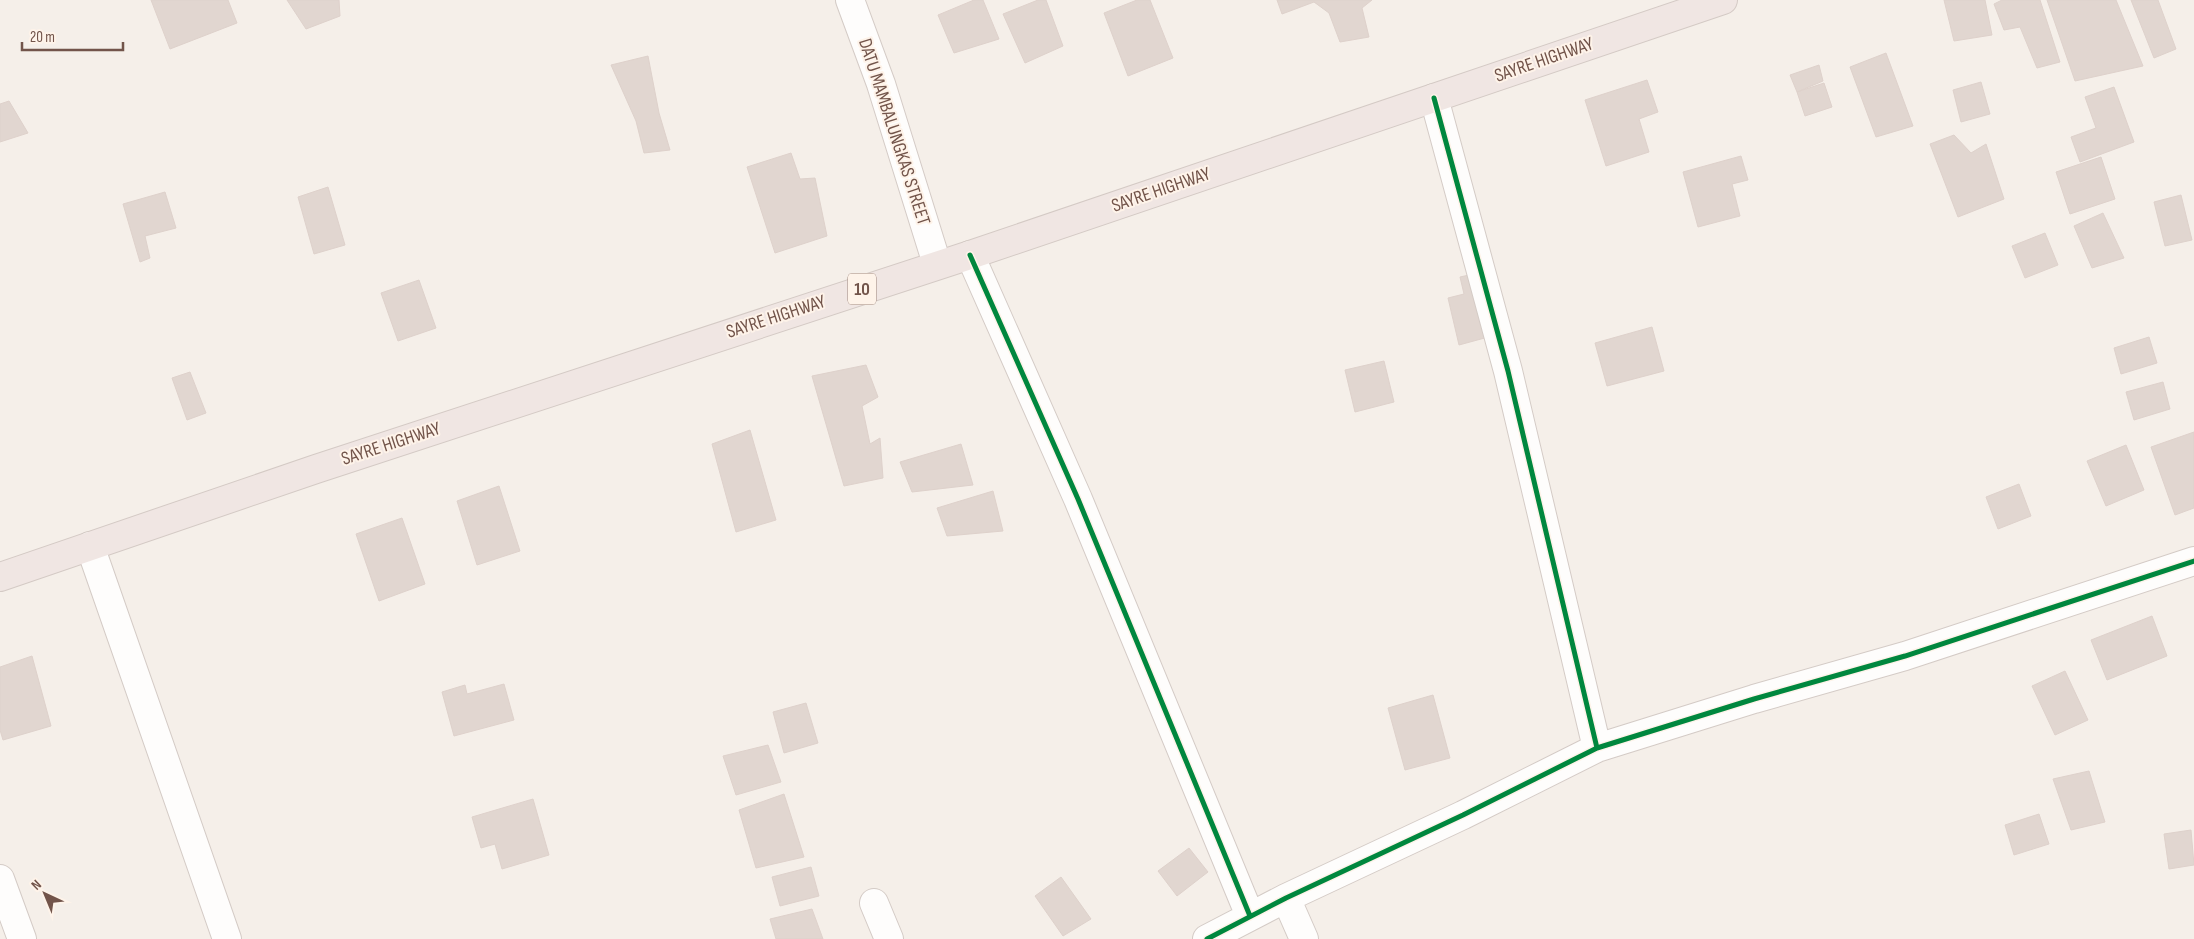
<svg xmlns="http://www.w3.org/2000/svg" width="2194" height="939" font-family="'Sofia Sans Condensed',sans-serif">
<style>
.building{fill:#e1d6d0;stroke:#ded1cb}
.lines{fill:none;stroke-linecap:round;stroke-linejoin:round}
.street-casing{stroke:#d4cbc6;stroke-width:30}
.highway-casing{stroke:#d4cac5;stroke-width:30}
.street{stroke:#fefdfc;stroke-width:28}
.highway{stroke:#f0e6e3;stroke-width:28}
.cycleway-casing{stroke:#fef3e9;stroke-width:8}
.cycleway{stroke:#00873e;stroke-width:5}
.labels{text-anchor:middle;dominant-baseline:central;stroke-width:4;stroke-linejoin:round;paint-order:stroke}
.shield{fill:#fef3e9;stroke:#9c847a;stroke-width:1}
.shield-label{font-size:18px;font-weight:bold;fill:#72544a}
.street-label{font-size:19px;fill:#72544a;stroke:#fef3e9}
</style>
<rect width="100%" height="100%" fill="#f5efe9"/>
<!-- building -->
<path class="building" d="M151,0H228L237,23L170,49Z
M287,0H339L340,16L306,29Z
M974,0H983L999,39L954,53L938,15Z
M1038,0H1046L1063,46L1025,63L1003,14Z
M1137,0H1150L1173,58L1128,76L1104,13Z
M1277,0H1372L1362,8L1369,37L1340,42L1329,13L1314,2L1282,14Z
M1944,0H1985L1992,35L1954,41Z
M2002,0H2040L2060,62L2037,68L2020,27L2004,30L1994,4Z
M2047,0H2116L2143,66L2075,81Z
M2131,0H2158L2176,49L2154,58Z
M1886,53L1913,126L1876,137L1850,67Z
M648,56L659,113L670,150L644,153L636,121L611,65Z
M1819,65L1823,81L1797,92L1790,75Z
M1647,80L1658,112L1639,119L1649,152L1606,166L1585,100Z
M1981,82L1990,114L1961,122L1953,90Z
M1824,83L1832,107L1805,116L1797,92Z
M2114,87L2134,142L2080,162L2071,137L2096,128L2085,97Z
M9,101L28,133L0,142V104Z
M1954,135L1971,153L1986,144L2004,199L1958,217L1930,144Z
M791,153L800,179L815,178L827,236L775,253L747,167Z
M1741,156L1748,180L1732,184L1740,216L1698,227L1683,172Z
M2101,157L2115,199L2070,214L2056,172Z
M328,187L345,245L314,254L298,197Z
M165,192L176,228L145,236L150,258L140,262L123,204Z
M2181,195L2192,240L2165,246L2154,202Z
M2103,213L2124,258L2092,268L2074,226Z
M2045,233L2058,265L2025,278L2012,246Z
M1478,273L1492,336L1459,345L1448,298L1464,294L1460,277Z
M419,280L436,328L398,341L381,293Z
M1652,327L1664,371L1607,386L1595,343Z
M2149,337L2157,363L2121,374L2114,348Z
M1384,361L1394,402L1355,412L1345,370Z
M866,365L878,397L862,406L870,444L880,438L883,478L844,486L812,376Z
M190,372L206,413L187,420L172,378Z
M2163,382L2170,409L2134,420L2126,392Z
M750,430L776,520L736,532L712,444Z
M2194,432V508L2175,515L2151,447Z
M961,444L973,485L912,492L900,462Z
M2126,445L2144,490L2106,506L2087,461Z
M2019,484L2031,516L1998,529L1986,497Z
M499,486L520,551L477,565L457,501Z
M993,491L1003,531L947,536L937,508Z
M402,518L425,584L379,601L356,534Z
M2152,616L2167,656L2107,680L2091,640Z
M32,656L51,726L3,740L0,730V667Z
M2065,671L2088,720L2055,735L2032,686Z
M504,684L514,720L454,736L442,692L465,685L467,694Z
M1433,695L1450,758L1405,770L1388,708Z
M806,703L818,743L784,753L773,712Z
M768,745L781,782L736,795L723,756Z
M2089,771L2105,822L2071,830L2053,779Z
M784,794L804,857L756,868L739,810Z
M533,799L549,855L502,869L495,844L481,848L472,817Z
M2039,814L2049,844L2014,855L2005,825Z
M2191,830L2194,865L2169,869L2164,834Z
M1189,848L1208,872L1177,896L1158,871Z
M811,867L819,896L780,906L772,877Z
M1061,877L1091,919L1063,936L1035,896Z
M812,909L823,939H776L770,919Z"/>
<g class="lines">
<!-- street casing -->
<g class="street-casing">
<path id="street" d="M850,0L881,84L937,264
M1434,98L1508,371L1597,748
M970,255L1078,499L1250,916
M90,546L227,939
M0,879L22,939
M1286,898L1304,939
M874,903L889,939
M1207,939L1286,898L1463,815L1597,748L1754,699L1905,656L2194,561"/>
</g>
<!-- highway casing -->
<g class="highway-casing">
<path id="highway" d="M0,577L316,469L970,255L1723,0"/>
</g>
<!-- street -->
<use href="#street" class="street"/>
<!-- highway -->
<use href="#highway" class="highway"/>
<!-- cycleway casing -->
<g class="cycleway-casing">
<path id="cycleway" d="M1434,98L1508,371L1597,748
M970,255L1078,499L1250,916
M1207,939L1286,898L1463,815L1597,748L1754,699L1905,656L2194,561"/>
</g>
<!-- cycleway -->
<use href="#cycleway" class="cycleway"/>
</g>
<g class="labels">
<!-- shield labels -->
<rect class="shield" x="848" y="273.5" width="28" height="31" rx="4"/>
<g class="shield-label">
<text x="862" y="289">10</text>
</g>
<!-- street labels -->
<g class="street-label">
<text transform="translate(1544 60) rotate(-19)">SAYRE HIGHWAY</text>
<text transform="translate(894 132) rotate(72)">DATU MAMBALUNGKAS STREET</text>
<text transform="translate(1161 190) rotate(-19)">SAYRE HIGHWAY</text>
<text transform="translate(776 317) rotate(-18)">SAYRE HIGHWAY</text>
<text transform="translate(391 444) rotate(-18)">SAYRE HIGHWAY</text>
</g>
</g>
<!-- north arrow -->
<g transform="translate(45 894) rotate(316)" stroke="#fef3e9" stroke-width="4" paint-order="stroke">
<path d="M0-4L9 19L0 12L-9 19Z" fill="#72544a"/>
<text y="-8" font-size="14" font-weight="bold" text-anchor="middle" fill="#72544a">N</text>
</g>
<!-- scale -->
<path d="M22 42v8h101v-8" fill="none" stroke="#72544a" stroke-width="2.5"/>
<text x="30" y="42" font-size="15" fill="#72544a" stroke="#fef3e9" stroke-width="4" paint-order="stroke">20 m</text>
</svg>
